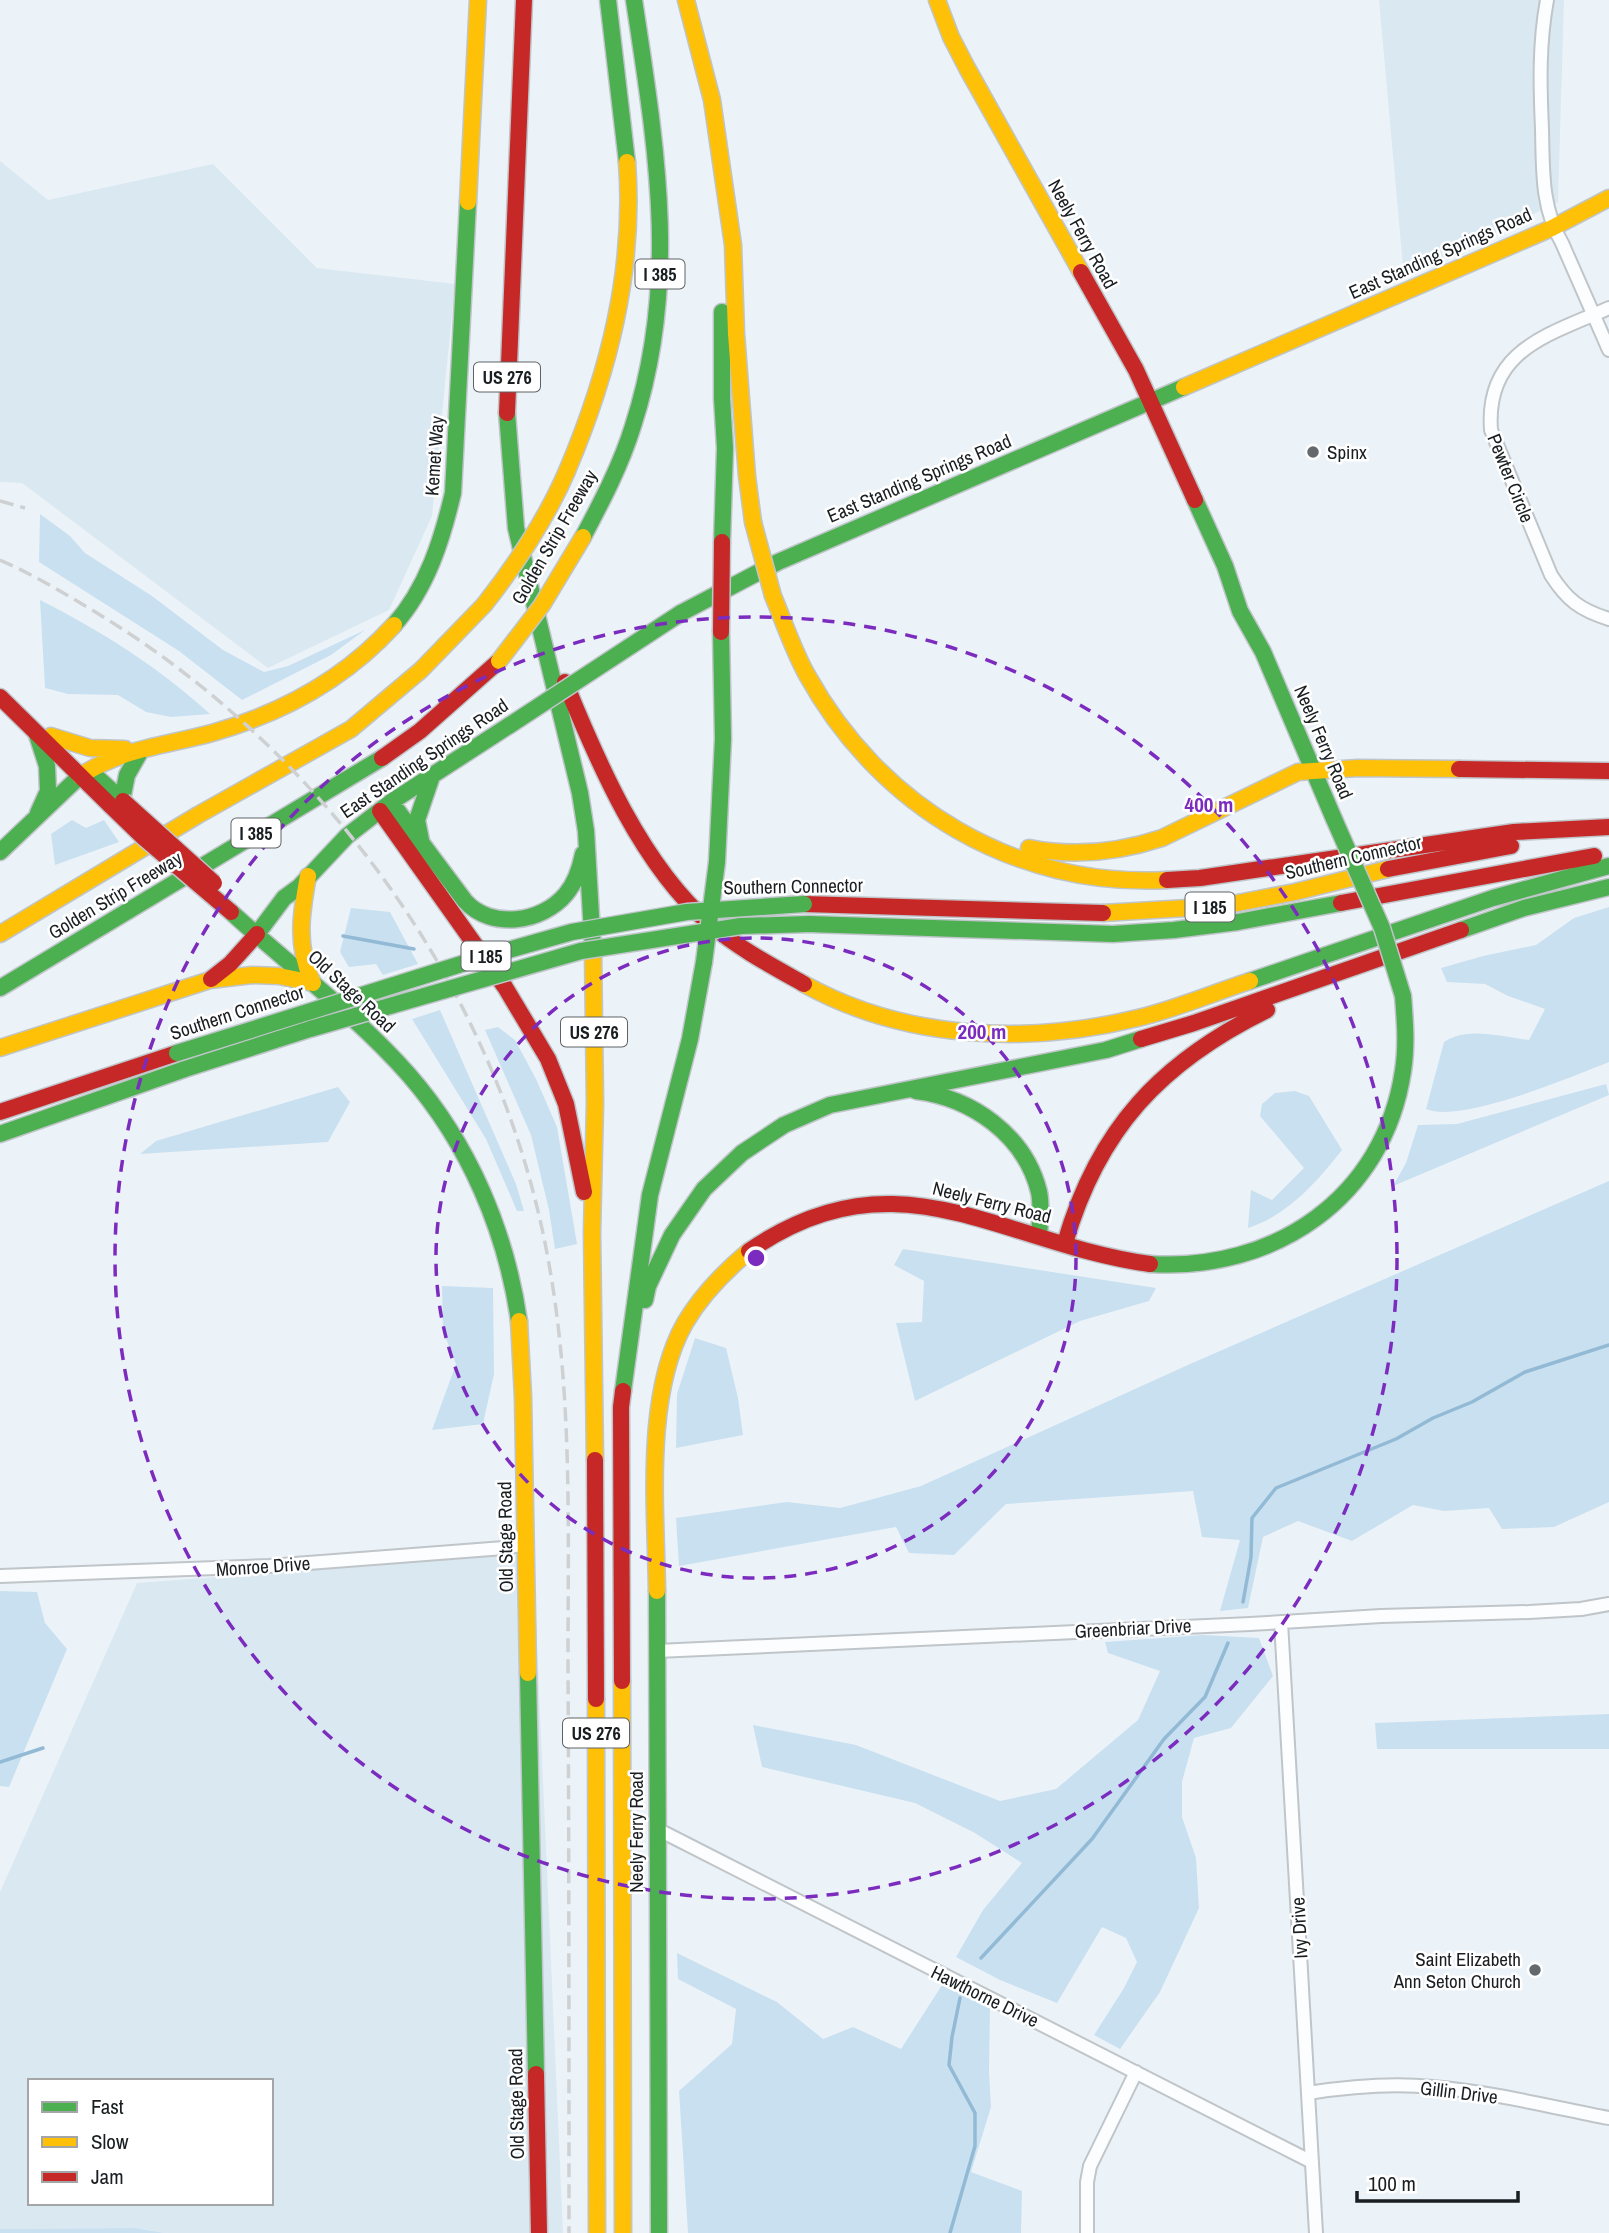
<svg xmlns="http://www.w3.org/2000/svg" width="1609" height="2233" font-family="'Archivo Narrow',sans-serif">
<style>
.built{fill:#dae8f1;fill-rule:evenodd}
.green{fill:#c9e0f0}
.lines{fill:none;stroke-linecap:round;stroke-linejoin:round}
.stream{stroke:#92bad5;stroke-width:3.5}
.street-casing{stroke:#bfc5c9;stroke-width:16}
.fast-casing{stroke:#bfc5c9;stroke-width:19}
.slow-casing{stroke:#bfc5c9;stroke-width:19}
.jam-casing{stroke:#bfc5c9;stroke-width:19}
.street{stroke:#fcfdfe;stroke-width:12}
.fast{stroke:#4caf50;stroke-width:16}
.slow{stroke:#ffc107;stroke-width:16}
.jam{stroke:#c62828;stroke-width:16}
.rail{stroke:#ced0d1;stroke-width:3.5;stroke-dasharray:14 7;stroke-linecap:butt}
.fast-bridge-casing{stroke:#bfc5c9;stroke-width:19;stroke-linecap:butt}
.slow-bridge-casing{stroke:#bfc5c9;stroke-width:19;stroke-linecap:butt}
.jam-bridge-casing{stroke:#bfc5c9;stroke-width:19;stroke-linecap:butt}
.fast-bridge{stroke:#4caf50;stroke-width:16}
.slow-bridge{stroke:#ffc107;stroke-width:16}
.jam-bridge{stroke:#c62828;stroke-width:16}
.ring{fill:none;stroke:#7b2cbf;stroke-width:3.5;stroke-dasharray:12 9}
.poi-dot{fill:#63696c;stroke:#fff;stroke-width:2.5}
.labels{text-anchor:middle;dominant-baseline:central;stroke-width:5;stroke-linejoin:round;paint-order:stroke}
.shield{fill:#fff;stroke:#5e6264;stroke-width:2}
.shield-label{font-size:18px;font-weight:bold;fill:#191e21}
.street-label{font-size:19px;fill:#191e21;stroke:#fff}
.poi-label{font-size:19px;fill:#191e21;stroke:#fff;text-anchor:start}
.centre{fill:#7b2cbf;stroke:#fff;stroke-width:3.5}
.ring-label{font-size:21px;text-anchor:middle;font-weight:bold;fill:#7b2cbf;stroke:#fff;stroke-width:5;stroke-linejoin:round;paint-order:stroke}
</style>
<rect width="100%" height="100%" fill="#ecf3f8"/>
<!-- built -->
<path class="built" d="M1379,0H1564L1558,202L1404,278Z
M0,161L48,200L213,164L317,268L455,284L432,516L389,610L268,668L22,483L0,482Z
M533,1553L563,2233H165L134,2228L0,2229V1892L137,1583ZM30,2081H271V2203H30Z"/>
<!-- green -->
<path class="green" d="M40,514L70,536L85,553L152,596L223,650L264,672L288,666L365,630L331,655L242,700L179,651L39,562Z
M40,600C101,631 159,667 210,714L171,717L146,712L118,695L68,694L45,688Z
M72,820L86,828L104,820L119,842L55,865L51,834Z
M1609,907V1062C1571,1077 1460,1124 1426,1109L1444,1042C1468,1026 1502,1037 1529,1040L1545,1009L1508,996L1485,984L1447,982L1441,968L1483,956L1536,945L1574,918Z
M351,908L390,912L418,964L383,975L376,964L349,967L340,952Z
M440,1010L516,1184L524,1211H517L486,1139L412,1019Z
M498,1027L515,1040L536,1079L557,1127L577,1244L555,1249L549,1210L531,1135L485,1030Z
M1606,1084L1609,1095L1393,1186L1406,1163L1418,1125L1457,1124Z
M338,1087L350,1102L328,1142L140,1154L156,1141Z
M1295,1091L1309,1096L1342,1150C1317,1182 1288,1215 1248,1228L1251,1190L1272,1200L1304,1168L1260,1116L1262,1104L1275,1093Z
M1609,1181V1502L1554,1527L1502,1529L1489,1508L1444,1511L1413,1505L1352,1541L1298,1521L1263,1537L1248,1608L1220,1611L1240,1540L1202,1537L1193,1491L1006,1504L954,1555L909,1553L896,1527L679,1566L676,1518L787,1502L840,1508L921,1486L1190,1364Z
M903,1249L1156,1288L1149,1301L1080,1321L915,1401L896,1323L922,1322L924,1281L894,1265Z
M442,1286L493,1288L494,1374L483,1424L432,1430L456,1364L443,1331Z
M695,1338L726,1348L738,1398L743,1435L676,1448L677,1394Z
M0,1591L37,1592L45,1623L67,1649L9,1787L0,1786Z
M1203,1635L1259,1638L1273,1676L1231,1728L1194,1738L1182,1782V1817L1196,1858L1199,1908L1160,1992L1120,2049L1094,2035L1124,1988L1137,1962L1126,1938L1102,1927L1057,2003L1000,1980L956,1957L983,1910L1022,1863L975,1833L915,1803L762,1767L753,1725L856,1745L1000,1801L1056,1789L1138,1720L1160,1671L1108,1653L1105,1642Z
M1609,1714V1749H1377L1375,1723Z
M677,1953L777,2002L823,2039L853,2027L901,2049L942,1985L990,2007L989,2071L991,2107L971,2172L1022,2191L1021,2233H688L679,2091L732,2044L736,2009L678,1979Z
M134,2228L165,2233H0V2229Z"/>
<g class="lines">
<!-- stream -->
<path class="stream" d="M343,936L414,949
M1243,1602L1251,1557L1252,1518L1276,1488L1396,1439L1433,1418L1472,1402L1525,1372L1609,1345
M0,1762L43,1748
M981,1958L1092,1839L1164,1739L1205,1697L1228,1643
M950,2233L975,2146V2113L949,2065L952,2037L960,1998"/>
<!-- street casing -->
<g class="street-casing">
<path id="street" d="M1547,0C1539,43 1540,85 1542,129C1543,168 1541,208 1562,243L1609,350
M1609,308C1548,335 1485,350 1491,430L1551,575C1567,600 1580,610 1609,619
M0,1576L269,1566L504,1548L526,1544
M1281,1622L1316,2233
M657,1651L1250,1624L1381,1616L1529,1612L1581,1609L1609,1604
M657,1829L1312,2162
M1308,2093C1346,2087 1394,2083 1433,2087C1492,2092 1551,2107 1609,2118
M1087,2233V2182L1090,2166L1136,2072"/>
</g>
<!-- fast casing -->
<g class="fast-casing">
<path id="fast" d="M608,0L627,162
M722,312V398L725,448L722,542
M507,413L516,528L580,793L586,831L593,950
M1195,500L1225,566L1240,611L1263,652L1334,819
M583,537C602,501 621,465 633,426C680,281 656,146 634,0
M681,613L778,562L1184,387
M394,625C427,588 442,540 453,493L468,202
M37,735L47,766L48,791L38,813
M91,772L123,801
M122,800L127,775L139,754
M391,802L465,901C491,930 542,923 566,894C576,882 580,869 583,854
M421,840L417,820L432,776
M0,852L80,776
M717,862L723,739L721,632
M231,912C290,966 356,1015 409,1075C469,1144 506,1231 519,1321
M809,924L1113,934L1174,930L1238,922L1341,903
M1461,930L1524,908L1609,887
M257,934L284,898L299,887L347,836L391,802L510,725
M1250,981L1493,898L1609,866
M0,988L382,758
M916,1091C972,1098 1025,1135 1039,1192C1042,1206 1040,1222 1039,1236
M0,1134L185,1069
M1150,1264C1274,1272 1384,1198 1403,1071C1407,1046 1405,1021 1403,996
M645,1300L648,1286L672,1235L704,1189L742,1153L784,1125L830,1105L1106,1050L1141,1039
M623,1391L650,1195L690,1039L704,962
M657,1591L659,2233
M528,1673L536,2074"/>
</g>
<!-- slow casing -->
<g class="slow-casing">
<path id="slow" d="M686,0L712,100L733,245L736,334L747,476L753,522
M937,0L951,37L967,68L1081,272
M468,202L478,0
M1184,387L1552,228L1609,198
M567,471C609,372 635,270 627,162
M773,596C784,622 793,650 807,675C880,807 1015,888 1167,880
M51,736L90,748L125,749
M80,776C123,748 164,746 212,733C283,713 344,680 394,625
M1029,848C1075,857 1117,853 1162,838L1298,772L1358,768L1459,769
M308,876C301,913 296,945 312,981
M1103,913L1222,906L1295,892L1388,869
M0,934L198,815L351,729L421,670L484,605
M593,950L595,1104L592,1232L595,1460
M804,984C905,1040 1028,1045 1138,1018C1176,1009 1213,993 1250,981
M0,1048L210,980L252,975L279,976L313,983
M519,1321L523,1397L528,1673
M657,1591C656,1509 644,1395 685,1323C702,1294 724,1272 749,1251
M622,1681L623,2233
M596,1699L597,2233"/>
</g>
<!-- jam casing -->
<g class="jam-casing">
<path id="jam" d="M1081,272L1136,370L1195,500
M507,413L524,0
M565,682C598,763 642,866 710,924C738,948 772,966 804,984
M0,697L111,806
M382,758L420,731L499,661
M1459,769L1609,771
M380,811L505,987L548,1059L566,1104L584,1192
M1388,869L1511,846
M1167,880L1200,878L1514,832L1609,827
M1341,903L1594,856
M804,904L1103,913
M211,979L230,964L257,934
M1141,1039L1194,1023L1461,930
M0,1112L177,1053
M1065,1243C1098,1129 1161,1062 1267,1010
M749,1251C898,1148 999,1243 1150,1264
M595,1460L596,1699
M622,1681L621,1407L623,1391
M536,2074L539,2233"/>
</g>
<!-- street -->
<use href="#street" class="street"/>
<!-- fast -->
<use href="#fast" class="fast"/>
<!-- slow -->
<use href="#slow" class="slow"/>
<!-- jam -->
<use href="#jam" class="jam"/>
<!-- rail -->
<path class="rail" d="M0,501L25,508
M0,560C32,574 62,592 92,610C319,746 493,982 545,1243C573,1381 568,1522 568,1661C569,1852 569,2042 569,2233"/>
<!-- fast-bridge casing -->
<g class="fast-bridge-casing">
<path id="fast-bridge" d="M510,725L681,613
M1334,819L1382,928L1403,996
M704,962L717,862
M177,1053L487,956L572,932L687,912L804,904
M185,1069L310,1029L581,951L741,926L809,924"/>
</g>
<!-- slow-bridge casing -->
<g class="slow-bridge-casing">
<path id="slow-bridge" d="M753,522L773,596
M484,605C517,563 546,520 567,471
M499,661L542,605L583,537"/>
</g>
<!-- jam-bridge casing -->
<g class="jam-bridge-casing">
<path id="jam-bridge" d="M721,632L722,542
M123,801L214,883
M111,806L144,838L231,912"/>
</g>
<!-- fast-bridge -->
<use href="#fast-bridge" class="fast-bridge"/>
<!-- slow-bridge -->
<use href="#slow-bridge" class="slow-bridge"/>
<!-- jam-bridge -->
<use href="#jam-bridge" class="jam-bridge"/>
</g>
<!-- distance rings -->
<g class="ring">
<circle cx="756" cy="1258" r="320"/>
<circle cx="756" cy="1258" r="641"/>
</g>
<!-- markers -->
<g class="poi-dot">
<circle cx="1313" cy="452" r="7"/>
<circle cx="1535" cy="1970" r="7"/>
</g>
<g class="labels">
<!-- shield labels -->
<g class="shield">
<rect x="635.5" y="259.5" width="49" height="29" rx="5"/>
<rect x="474" y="362.5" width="66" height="29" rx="5"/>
<rect x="231.5" y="818.5" width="49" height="29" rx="5"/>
<rect x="1185.5" y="892.5" width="49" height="29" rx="5"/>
<rect x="461.5" y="941.5" width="49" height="29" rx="5"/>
<rect x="561" y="1017.5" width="66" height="29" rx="5"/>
<rect x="563" y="1718.5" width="66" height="29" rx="5"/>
</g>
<g class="shield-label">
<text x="660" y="274">I 385</text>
<text x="507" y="377">US 276</text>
<text x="256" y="833">I 385</text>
<text x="1210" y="907">I 185</text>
<text x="486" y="956">I 185</text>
<text x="594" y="1032">US 276</text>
<text x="596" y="1733">US 276</text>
</g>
<!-- street labels -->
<g class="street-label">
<text transform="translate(1083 234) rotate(61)">Neely Ferry Road</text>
<text transform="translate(1440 253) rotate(-24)">East Standing Springs Road</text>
<text transform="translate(434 456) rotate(-86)">Kemet Way</text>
<text transform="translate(919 478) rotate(-23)">East Standing Springs Road</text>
<text transform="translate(1511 478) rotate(68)">Pewter Circle</text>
<text transform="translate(554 537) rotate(-60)">Golden Strip Freeway</text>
<text transform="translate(1324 742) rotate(67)">Neely Ferry Road</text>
<text transform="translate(424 758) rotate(-34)">East Standing Springs Road</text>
<text transform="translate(1353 857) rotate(-13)">Southern Connector</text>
<text transform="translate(793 886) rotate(-1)">Southern Connector</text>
<text transform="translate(115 895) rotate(-31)">Golden Strip Freeway</text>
<text transform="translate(352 991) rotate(43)">Old Stage Road</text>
<text transform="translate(237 1012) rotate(-18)">Southern Connector</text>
<text transform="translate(992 1202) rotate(14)">Neely Ferry Road</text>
<text transform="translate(505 1537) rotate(-91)">Old Stage Road</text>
<text transform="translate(263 1566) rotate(-4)">Monroe Drive</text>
<text transform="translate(1133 1628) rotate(-3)">Greenbriar Drive</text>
<text transform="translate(636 1832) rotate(-90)">Neely Ferry Road</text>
<text transform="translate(1299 1928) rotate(-93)">Ivy Drive</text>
<text transform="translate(985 1996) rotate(26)">Hawthorne Drive</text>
<text transform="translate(1459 2092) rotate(7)">Gillin Drive</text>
<text transform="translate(516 2104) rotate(-91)">Old Stage Road</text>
</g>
<!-- poi labels -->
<g class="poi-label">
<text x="1327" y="452">Spinx</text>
<text x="1521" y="1959" text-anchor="end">Saint Elizabeth<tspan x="1521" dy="22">Ann Seton Church</tspan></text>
</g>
</g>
<circle cx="756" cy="1258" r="10" class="centre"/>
<g class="ring-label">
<text x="1209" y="812">400 m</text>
<text x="982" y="1039">200 m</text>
</g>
<!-- legend -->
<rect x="28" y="2079" width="245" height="126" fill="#ffffff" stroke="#a3a5a6" stroke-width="2"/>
<rect x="42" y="2102" width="35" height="10" fill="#4caf50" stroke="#a3a5a6" stroke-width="2"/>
<text x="91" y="2114" font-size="21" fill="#191e21">Fast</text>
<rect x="42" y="2137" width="35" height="10" fill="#ffc107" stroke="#a3a5a6" stroke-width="2"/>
<text x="91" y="2149" font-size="21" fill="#191e21">Slow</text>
<rect x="42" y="2172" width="35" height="10" fill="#c62828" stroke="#a3a5a6" stroke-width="2"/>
<text x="91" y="2184" font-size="21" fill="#191e21">Jam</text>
<!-- scale -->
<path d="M1357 2191v10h161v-10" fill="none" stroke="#191e21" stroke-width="3.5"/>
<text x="1368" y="2191" font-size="21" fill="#191e21" stroke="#ffffff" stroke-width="5" paint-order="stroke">100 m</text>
</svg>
